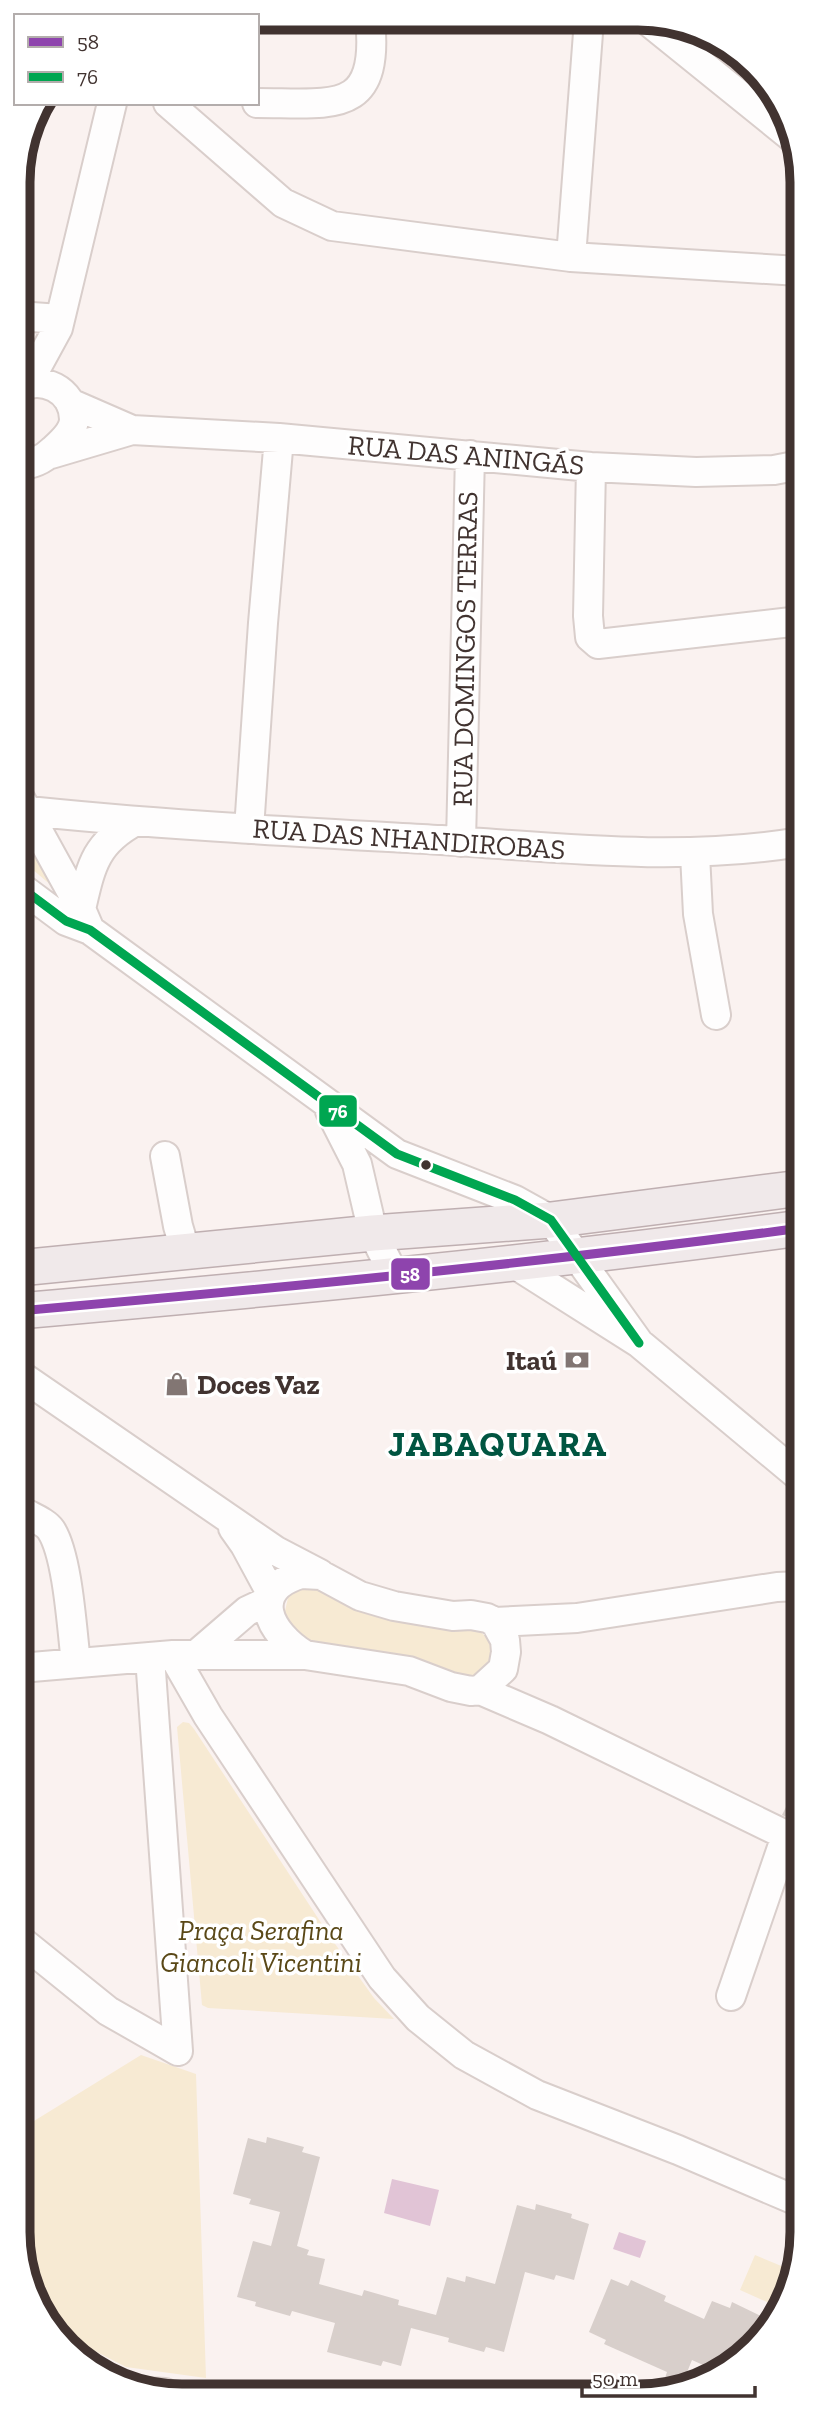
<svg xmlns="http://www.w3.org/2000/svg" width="820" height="2414" font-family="'Zilla Slab',serif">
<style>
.green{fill:#f7ead3}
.water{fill:#e1c4d6}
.building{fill:#d8cfcb}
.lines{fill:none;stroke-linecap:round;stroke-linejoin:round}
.minor-casing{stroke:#d9cecb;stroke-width:32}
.major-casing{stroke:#bfafb1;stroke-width:38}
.minor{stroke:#fefdfd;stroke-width:28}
.major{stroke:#f0e9ea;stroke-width:35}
.bus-1-casing{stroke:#fff;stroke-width:14}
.bus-2-casing{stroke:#fff;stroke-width:14}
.bus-1{stroke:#8e44ad;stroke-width:9}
.bus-2{stroke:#00a651;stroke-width:9}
.bus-dot{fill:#413330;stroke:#fff;stroke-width:2.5}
.labels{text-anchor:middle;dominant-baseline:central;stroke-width:7;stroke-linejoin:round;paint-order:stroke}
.street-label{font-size:28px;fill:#413330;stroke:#fff}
.poi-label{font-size:28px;font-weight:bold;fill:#413330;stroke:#fff;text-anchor:end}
.park-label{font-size:28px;font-style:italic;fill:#5a4817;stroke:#fff}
.district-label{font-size:35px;font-weight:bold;letter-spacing:2px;fill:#005541;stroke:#fff}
.rim{fill:none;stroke:#413330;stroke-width:9}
.line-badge{stroke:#fff;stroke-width:2.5}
.badge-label{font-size:19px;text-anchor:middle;font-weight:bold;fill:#fff}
</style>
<rect width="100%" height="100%" fill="#faf2f0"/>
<!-- green -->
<path class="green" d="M19,836L27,838L52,886L19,858Z
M306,1585L476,1628L492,1642L497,1652L484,1680L307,1646L286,1622L285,1611L288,1598L295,1589Z
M183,1722L189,1723L194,1729L333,1941L374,1998L394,2019L208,2008L202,2005L177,1727Z
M141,2055L196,2074L206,2378L126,2367L56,2331L21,2265V2129Z
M755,2255L791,2270L776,2306L740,2290Z"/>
<!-- water -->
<path class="water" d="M392,2179L439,2190L430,2226L384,2213Z
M619,2232L646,2241L640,2258L613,2249Z"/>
<!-- building -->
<path class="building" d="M802,1775V1824L782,1815Z
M267,2137L304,2147L302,2152L320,2157L297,2246L309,2250L307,2255L325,2259L319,2284L362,2296L364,2290L399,2300L398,2305L436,2315L447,2277L465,2282L466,2276L495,2284L517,2205L535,2210L536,2204L572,2214L571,2218L589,2224L574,2280L556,2275L554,2280L525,2272L504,2352L486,2347L484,2352L448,2342L449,2338L411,2328L401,2366L383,2361L381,2366L327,2352L335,2323L292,2311L290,2316L255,2306L256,2302L237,2297L253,2241L271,2246L280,2212L249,2204L251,2199L233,2194L248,2138L266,2143Z
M611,2279L628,2286L631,2280L666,2296L664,2301L704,2319L712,2301L730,2308L732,2302L767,2319L765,2323L768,2324L762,2340L712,2369L692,2360L681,2387L663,2384L667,2372L604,2344L606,2340L589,2332Z"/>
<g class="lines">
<!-- minor casing -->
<g class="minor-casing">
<path id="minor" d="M648,21L794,139
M168,103L283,203L332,226L571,257L799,271
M257,103C333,103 380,116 370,19
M571,257L589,20
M18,316L60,319
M28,383L58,328L112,103
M18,388C42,375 73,389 74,419C74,432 62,442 53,450C43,460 32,465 18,465
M70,403L132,430L279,438L591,467L696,472L774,470L800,465
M51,454L132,430
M591,467L588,616L590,637L598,644L800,621
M21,800L81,909L90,930
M19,810C159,825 300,832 441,840C561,848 681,862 800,842
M249,829L263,623L279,438
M461,842L470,455
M695,854L698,914L716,1015
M19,886L66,921L90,930L397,1154L515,1200L551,1220L639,1343
M81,909C91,866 95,843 136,821
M330,1111L357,1164L373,1233L395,1277
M165,1156L178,1226L186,1253
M513,1263L639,1343L801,1478
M20,1375L276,1551L320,1574
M20,1510C29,1516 46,1522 51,1530C68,1556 72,1631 76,1663
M233,1528L245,1545L271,1593
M301,1574L321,1575L360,1596L394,1606L453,1616L471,1615L487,1618L495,1622L505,1640L506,1652L503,1669L480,1690L471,1691L451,1687L409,1671L305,1655C269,1633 247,1590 301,1574Z
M495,1622L577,1618L777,1587L801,1586
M197,1654L247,1611L268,1601
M173,1655L208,1716L382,1978L418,2018L464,2055L537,2095L678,2150L802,2203
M150,1657L178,2051
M20,1668L173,1655H305
M480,1690L550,1720L802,1843
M20,1940L108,2011L178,2051
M731,1996L786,1836
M147,2392L165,2393"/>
</g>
<!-- major casing -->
<g class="major-casing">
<path id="major" d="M19,1268L373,1233L551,1220L801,1188
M19,1311C280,1288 541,1263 801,1228"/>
</g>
<!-- minor -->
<use href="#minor" class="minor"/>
<!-- major -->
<use href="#major" class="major"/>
<!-- bus-1 casing -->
<g class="bus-1-casing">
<path id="bus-1" d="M19,1311C280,1288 541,1263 801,1228"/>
</g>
<!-- bus-2 casing -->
<g class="bus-2-casing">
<path id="bus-2" d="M19,886L66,921L90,930L397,1154L515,1200L551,1220L639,1343"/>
</g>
<!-- bus-1 -->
<use href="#bus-1" class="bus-1"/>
<!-- bus-2 -->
<use href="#bus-2" class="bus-2"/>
</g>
<!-- icons -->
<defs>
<g id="bank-bare" transform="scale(1.89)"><path d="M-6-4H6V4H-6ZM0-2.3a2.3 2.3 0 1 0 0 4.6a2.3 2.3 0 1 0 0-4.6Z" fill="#827673" stroke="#fff" stroke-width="2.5" paint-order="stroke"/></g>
<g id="shop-bare" transform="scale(1.89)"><path d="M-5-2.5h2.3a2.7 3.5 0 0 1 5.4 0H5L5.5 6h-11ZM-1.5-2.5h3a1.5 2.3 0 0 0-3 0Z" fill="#827673" stroke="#fff" stroke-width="2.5" paint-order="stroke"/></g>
</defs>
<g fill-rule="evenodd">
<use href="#bank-bare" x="577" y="1360"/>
<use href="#shop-bare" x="177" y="1384"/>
</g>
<!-- markers -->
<circle class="bus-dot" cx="426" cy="1165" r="6"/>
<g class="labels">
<!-- street labels -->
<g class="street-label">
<text transform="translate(466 455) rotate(5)">RUA DAS ANINGÁS</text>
<text transform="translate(465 649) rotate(-89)">RUA DOMINGOS TERRAS</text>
<text transform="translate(409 839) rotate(4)">RUA DAS NHANDIROBAS</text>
</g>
<!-- poi labels -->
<g class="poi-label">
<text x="557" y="1360">Itaú</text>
<text x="197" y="1384" text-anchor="start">Doces Vaz</text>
</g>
<!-- park labels -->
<g class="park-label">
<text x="261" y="1930">Praça Serafina<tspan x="261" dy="32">Giancoli Vicentini</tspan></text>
</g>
<!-- district labels -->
<g class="district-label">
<text x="498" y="1444">JABAQUARA</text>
</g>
</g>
<!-- crop -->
<path d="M0 0H820V2414H0ZM182 30H638A152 152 0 0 1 790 182V2232A152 152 0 0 1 638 2384H182A152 152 0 0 1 30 2232V182A152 152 0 0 1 182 30Z" fill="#fff" fill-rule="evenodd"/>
<path class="rim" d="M182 30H638A152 152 0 0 1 790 182V2232A152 152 0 0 1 638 2384H182A152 152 0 0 1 30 2232V182A152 152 0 0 1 182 30Z"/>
<g class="line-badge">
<rect x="318" y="1094" width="40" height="34" rx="7" fill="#00a651"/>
<rect x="390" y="1257" width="41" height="34" rx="7" fill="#8e44ad"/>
</g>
<g class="badge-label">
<text x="338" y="1118">76</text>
<text x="410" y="1281">58</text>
</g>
<!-- legend -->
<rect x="14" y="14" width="245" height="91" fill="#ffffff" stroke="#b3adac" stroke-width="2"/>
<rect x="28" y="37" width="35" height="10" fill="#8e44ad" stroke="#b3adac" stroke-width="2"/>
<text x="77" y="49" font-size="21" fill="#413330">58</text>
<rect x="28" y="72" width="35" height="10" fill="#00a651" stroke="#b3adac" stroke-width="2"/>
<text x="77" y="84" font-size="21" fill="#413330">76</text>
<!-- scale -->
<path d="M582 2386v10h173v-10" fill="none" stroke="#413330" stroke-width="3.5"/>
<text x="592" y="2386" font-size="21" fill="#413330" stroke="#ffffff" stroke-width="5" paint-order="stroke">50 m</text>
</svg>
